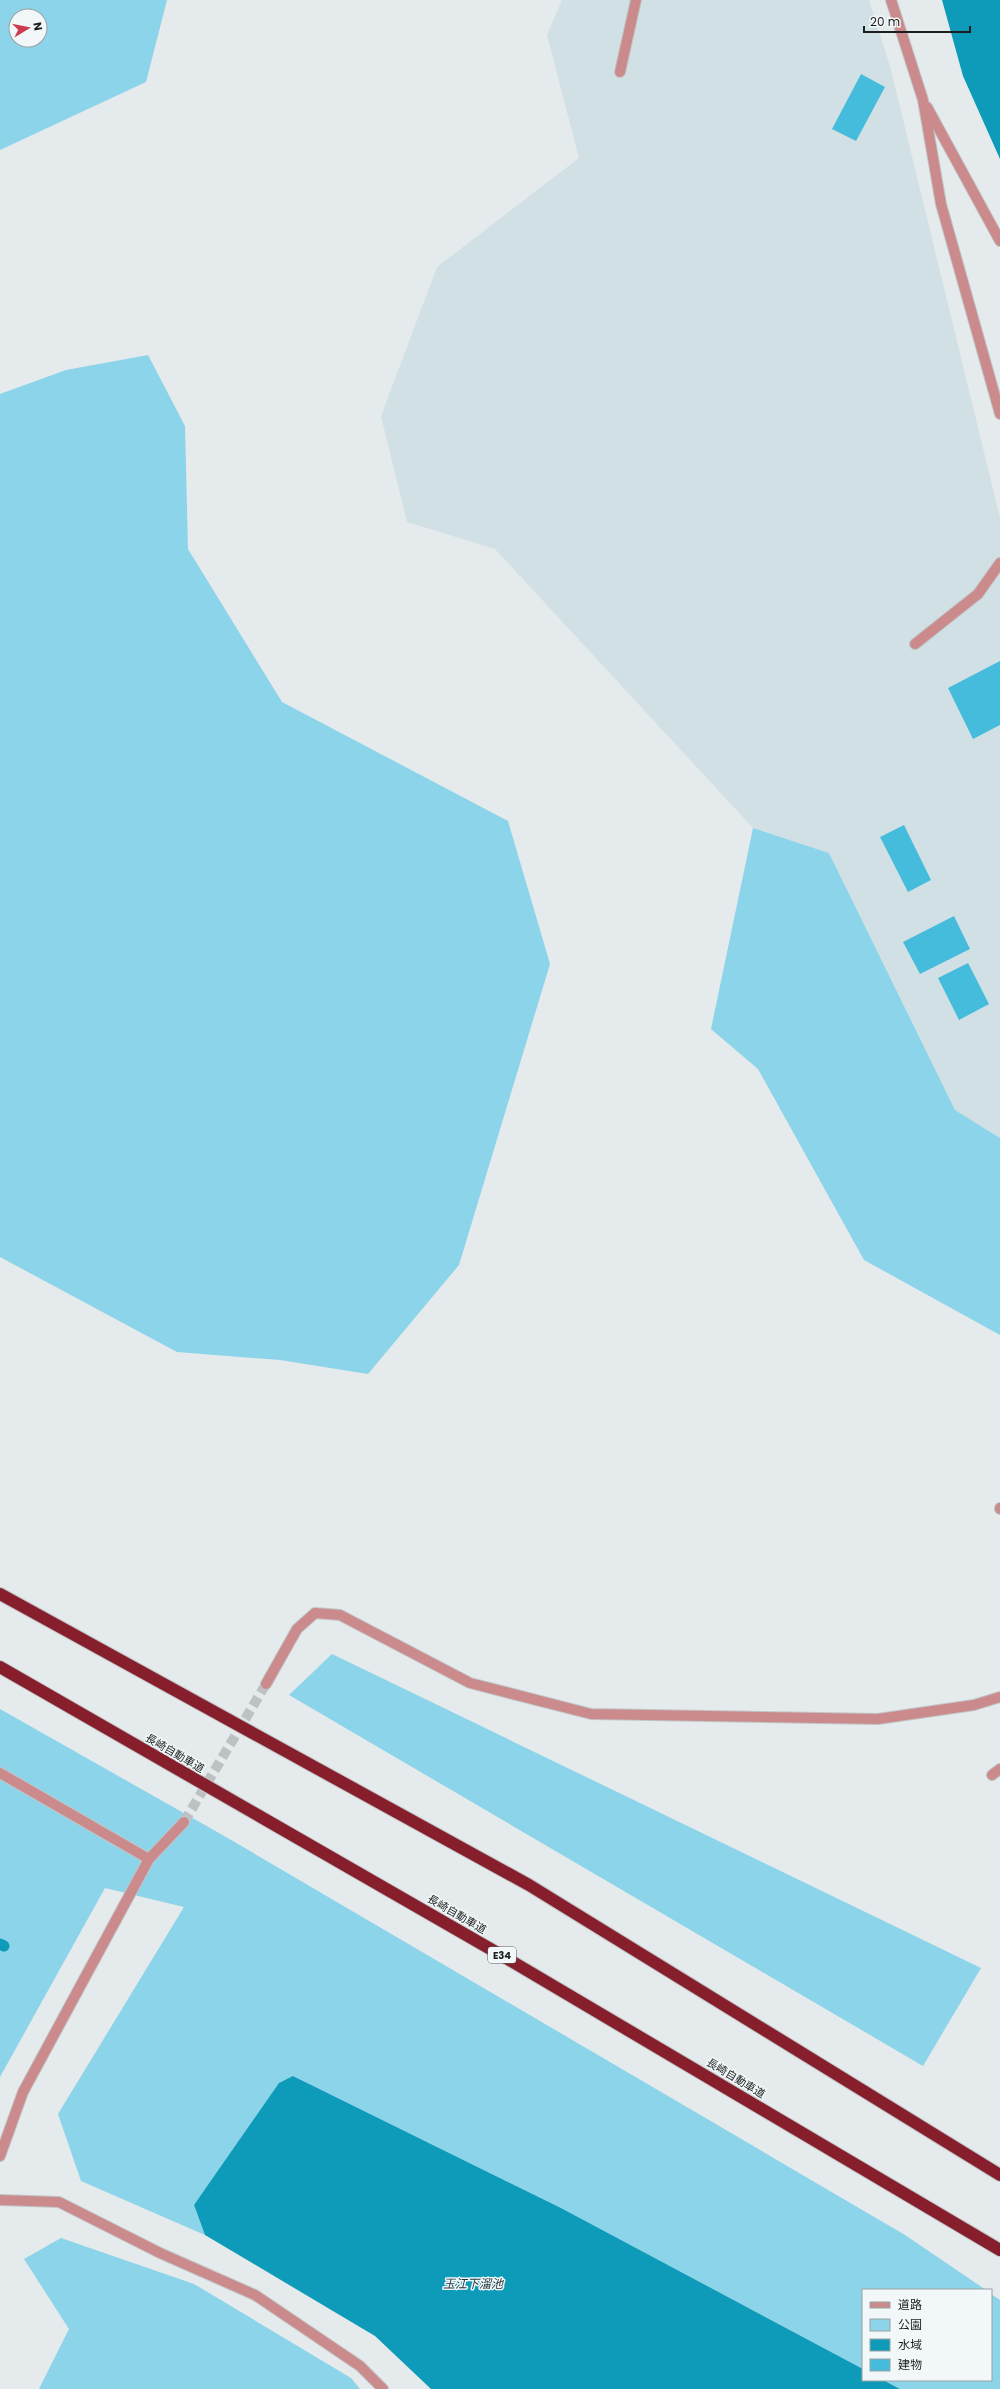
<svg xmlns="http://www.w3.org/2000/svg" width="1000" height="2389" font-family="Poppins,'Noto Sans JP',sans-serif">
<style>
.built{fill:#d1e0e4}
.green{fill:#8bd4e9;fill-rule:evenodd}
.water{fill:#0d9bb9}
.lines{fill:none;stroke-linecap:round;stroke-linejoin:round}
.stream{stroke:#0d9bb9;stroke-width:11}
.building{fill:#45bcdb}
.street-tunnel{stroke:#bdc1c3;stroke-width:10;stroke-dasharray:10 5;stroke-linecap:butt}
.lane-casing{stroke:#c1c5c7;stroke-width:12}
.street-casing{stroke:#c1c5c7;stroke-width:12}
.highway-casing{stroke:#c1c5c7;stroke-width:14}
.lane{stroke:#cb8b8c;stroke-width:10}
.street{stroke:#cb8b8c;stroke-width:10}
.highway{stroke:#861e2c;stroke-width:12}
.labels{text-anchor:middle;dominant-baseline:central;stroke-width:3;stroke-linejoin:round;paint-order:stroke}
.shield{fill:#f2f8fa;stroke:#5c5f60;stroke-width:1}
.shield-label{font-size:10px;font-weight:bold;fill:#1c1e1e}
.street-label{font-size:11px;fill:#1c1e1e;stroke:#f2f8fa}
.water-label{font-size:12px;font-style:italic;fill:#1e3239;stroke:#f2f8fa}
</style>
<rect width="100%" height="100%" fill="#e5eaec"/>
<!-- built -->
<path class="built" d="M562,0H869L890,66L1000,518V1138L955,1110L829,853L753,828L495,549L407,522L381,416L437,267L579,158L547,35Z"/>
<!-- green -->
<path class="green" d="M0,0H167L146,82L0,150ZM16,16H40V40H16Z
M148,355L185,426L188,549L282,702L508,821L550,964L459,1265L368,1374L280,1360L177,1352L0,1257V394L66,370Z
M753,828L829,853L955,1110L1000,1138V1335L864,1260L758,1069L711,1029Z
M332,1654L981,1968L923,2066L289,1695Z
M0,1709L226,1837L905,2235L986,2290H863V2369L561,2208L293,2076L194,2205L205,2235L81,2181L58,2114L184,1907L105,1888L0,2077Z
M61,2238L194,2284L351,2378L360,2389H39L69,2329L24,2259Z
M991,2294L1000,2300V2389H900L883,2380H991Z"/>
<!-- water -->
<path class="water" d="M942,0H1000V159L963,76Z
M293,2076L561,2208L863,2369V2380H883L900,2389H431L375,2336L205,2235L194,2205L279,2083Z"/>
<g class="lines">
<!-- stream -->
<path class="stream" d="M0,1944L4,1946"/>
</g>
<!-- building -->
<path class="building" d="M861,74L885,87L856,141L832,129Z
M1000,661V725L973,739L948,688Z
M904,825L931,880L908,892L880,837Z
M954,916L970,949L920,974L903,942Z
M968,963L989,1004L959,1020L938,978Z"/>
<g class="lines">
<!-- street-tunnel -->
<path class="street-tunnel" d="M184,1822L266,1684"/>
<!-- lane casing -->
<g class="lane-casing">
<path id="lane" d="M620,72L636,0
M915,644L978,594L1000,563
M1000,1508V1509
M992,1775L1000,1769"/>
</g>
<!-- street casing -->
<g class="street-casing">
<path id="street" d="M891,0L923,100L941,204L1000,414
M927,107L1000,241
M266,1684L297,1629L315,1613L340,1615L470,1683L591,1714L878,1719L974,1705L1000,1697
M0,1773L149,1859
M0,2156L23,2092L149,1859L184,1822
M0,2200L59,2202L160,2253L255,2295L360,2366L383,2389"/>
</g>
<!-- highway casing -->
<g class="highway-casing">
<path id="highway" d="M0,1594L529,1885L1000,2175
M0,1667L501,1955L1000,2250"/>
</g>
<!-- lane -->
<use href="#lane" class="lane"/>
<!-- street -->
<use href="#street" class="street"/>
<!-- highway -->
<use href="#highway" class="highway"/>
</g>
<g class="labels">
<!-- shield labels -->
<rect class="shield" x="488" y="1947" width="28" height="16" rx="3"/>
<g class="shield-label">
<text x="502" y="1955">E34</text>
</g>
<!-- street labels -->
<g class="street-label">
<text transform="translate(175 1753) rotate(30)">長崎自動車道</text>
<text transform="translate(457 1914) rotate(30)">長崎自動車道</text>
<text transform="translate(736 2078) rotate(31)">長崎自動車道</text>
</g>
<!-- water labels -->
<g class="water-label">
<text x="473" y="2283">玉江下溜池</text>
</g>
</g>
<!-- legend -->
<rect x="862" y="2289" width="130" height="92" fill="#f2f8fa" stroke="#9ca1a2"/>
<rect x="870" y="2302" width="20" height="6" fill="#cb8b8c" stroke="#9ca1a2"/>
<text x="898" y="2309" font-size="12" fill="#1c1e1e">道路</text>
<rect x="870" y="2319" width="20" height="12" fill="#8bd4e9" stroke="#9ca1a2"/>
<text x="898" y="2329" font-size="12" fill="#1c1e1e">公園</text>
<rect x="870" y="2339" width="20" height="12" fill="#0d9bb9" stroke="#9ca1a2"/>
<text x="898" y="2349" font-size="12" fill="#1c1e1e">水域</text>
<rect x="870" y="2359" width="20" height="12" fill="#45bcdb" stroke="#9ca1a2"/>
<text x="898" y="2369" font-size="12" fill="#1c1e1e">建物</text>
<!-- north arrow -->
<g transform="translate(28 28) rotate(80)"><circle r="19" fill="#f2f8fa" stroke="#9ca1a2"/>
<path d="M0-3L7 15L0 10L-7 15Z" fill="#cc3c4d"/>
<text y="-6" font-size="11" font-weight="bold" text-anchor="middle" fill="#1c1e1e">N</text>
</g>
<!-- scale -->
<path d="M864 26v6h106v-6" fill="none" stroke="#1c1e1e" stroke-width="2"/>
<text x="870" y="26" font-size="12" fill="#1c1e1e" stroke="#f2f8fa" stroke-width="3" paint-order="stroke">20 m</text>
</svg>
